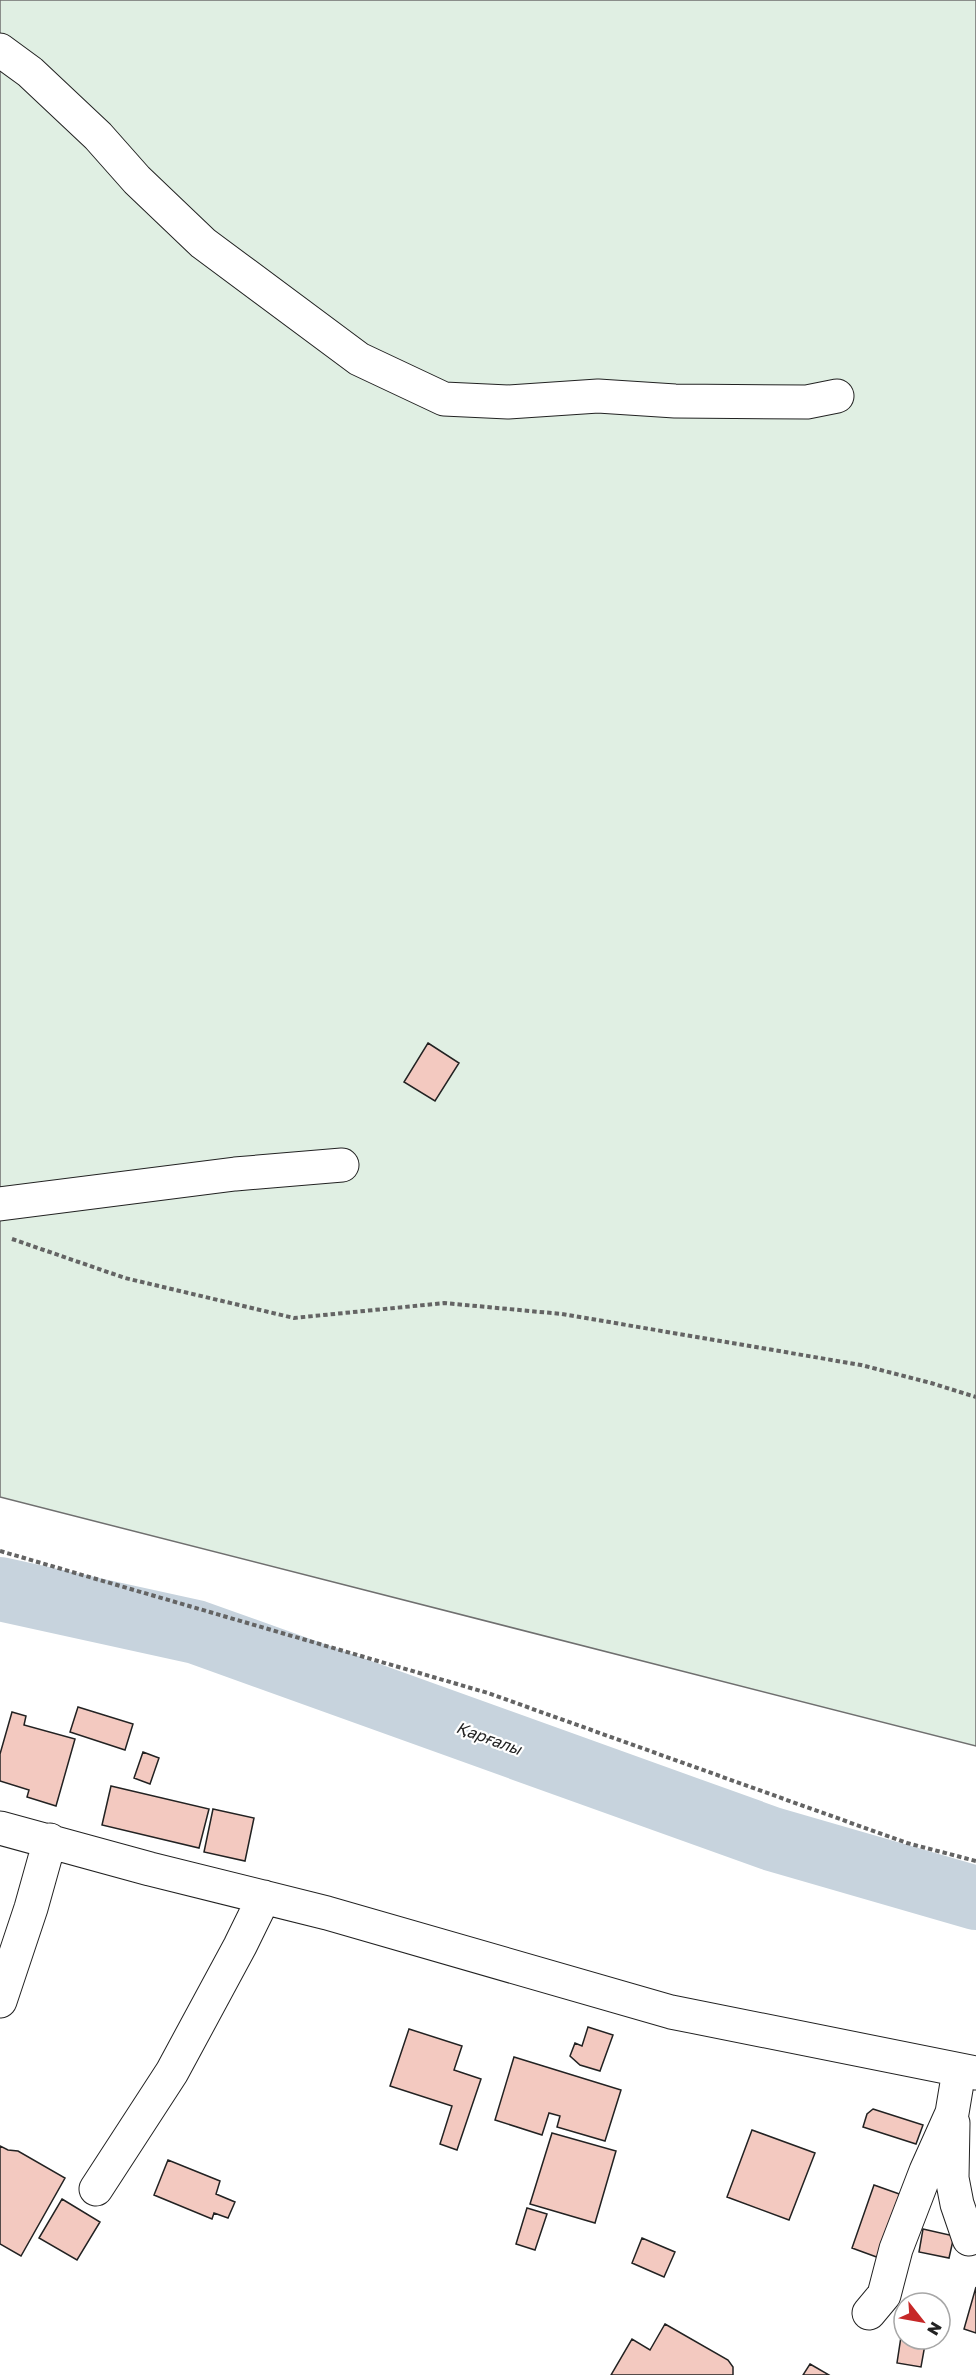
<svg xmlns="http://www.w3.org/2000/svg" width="976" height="2375" font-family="'Golos Text',sans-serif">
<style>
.green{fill:#e0efe3;stroke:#6f6f6f;stroke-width:1.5}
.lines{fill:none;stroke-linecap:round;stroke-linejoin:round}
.river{stroke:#c7d3dd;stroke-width:64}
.building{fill:#f3c9c0;stroke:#222;stroke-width:1.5}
.minor-casing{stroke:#222;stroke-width:35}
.path{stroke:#646464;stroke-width:4;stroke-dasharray:4.5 3;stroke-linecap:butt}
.minor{stroke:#fff;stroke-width:33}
.labels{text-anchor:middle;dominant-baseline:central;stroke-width:4.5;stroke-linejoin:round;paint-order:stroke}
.water-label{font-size:16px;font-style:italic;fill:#222;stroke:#fff}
</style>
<rect width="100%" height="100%" fill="#fff"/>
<!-- green -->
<path class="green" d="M0,0H976V1746L0,1497Z"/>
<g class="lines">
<!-- river -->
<path class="river" d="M0,1589L196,1632L772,1839L976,1898"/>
</g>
<!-- building -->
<path class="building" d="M428,1043L459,1063L435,1101L404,1082Z
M78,1707L133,1724L125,1750L70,1732Z
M12,1712L26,1716L24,1725L75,1739L56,1806L27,1797L29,1790L0,1781V1754Z
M143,1752L159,1758L150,1784L134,1778Z
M111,1786L209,1809L199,1848L102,1825Z
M213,1809L254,1818L245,1861L204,1852Z
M588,2027L613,2035L600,2071L580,2065L570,2056L575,2043L582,2046Z
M409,2029L462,2046L454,2070L481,2079L457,2150L440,2144L452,2106L390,2086Z
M514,2057L621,2090L605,2141L557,2127L560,2116L549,2113L542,2135L495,2120Z
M873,2109L923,2125L916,2144L863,2127L867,2114Z
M752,2130L815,2153L789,2220L727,2197Z
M552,2133L616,2151L595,2223L530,2204Z
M0,2146L8,2150L18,2151L65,2178L21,2256L0,2244Z
M168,2160L220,2181L216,2194L235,2202L228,2218L214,2213L212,2219L154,2195Z
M874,2185L905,2196L882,2259L852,2248Z
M62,2199L100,2222L77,2260L39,2238Z
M527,2208L547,2214L535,2250L516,2244Z
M923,2229L954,2236L949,2258L919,2252Z
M642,2238L675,2252L664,2277L632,2263Z
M976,2287V2333L964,2329Z
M904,2317V2339H926L921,2367L897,2363Z
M665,2324L728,2360L733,2367V2375H611L632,2339L650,2350Z
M810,2364L829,2375H803Z"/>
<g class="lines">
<!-- minor casing -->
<g class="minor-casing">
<path id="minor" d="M0,50L30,72L98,136L137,180L203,243L359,359L444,399L508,402L598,396L675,401L807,402L837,396
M0,1204L235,1174L342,1165
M0,1828L150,1869L327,1913L671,2012L976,2073
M0,2001L31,1908L50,1840
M953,2123L952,2178L957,2204L969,2239
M96,2189L172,2072L240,1946L264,1897
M869,2313L884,2295L896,2249L926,2171L952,2113L959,2071"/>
</g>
<!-- path -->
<path class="path" d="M12,1239L125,1278L294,1318L444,1303L562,1314L861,1365L931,1383L976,1397
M0,1551L488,1693L907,1843L976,1861"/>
<!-- minor -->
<use href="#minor" class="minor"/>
</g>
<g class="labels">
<!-- water labels -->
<g class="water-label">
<text transform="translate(489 1738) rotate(20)">Қарғалы</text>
</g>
</g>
<!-- north arrow -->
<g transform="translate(922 2321) rotate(121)"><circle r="28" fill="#ffffff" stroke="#a7a7a7" stroke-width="1.5"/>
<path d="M0-4.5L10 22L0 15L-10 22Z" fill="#c62828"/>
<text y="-9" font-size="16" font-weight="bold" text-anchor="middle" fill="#222222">N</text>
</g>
</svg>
